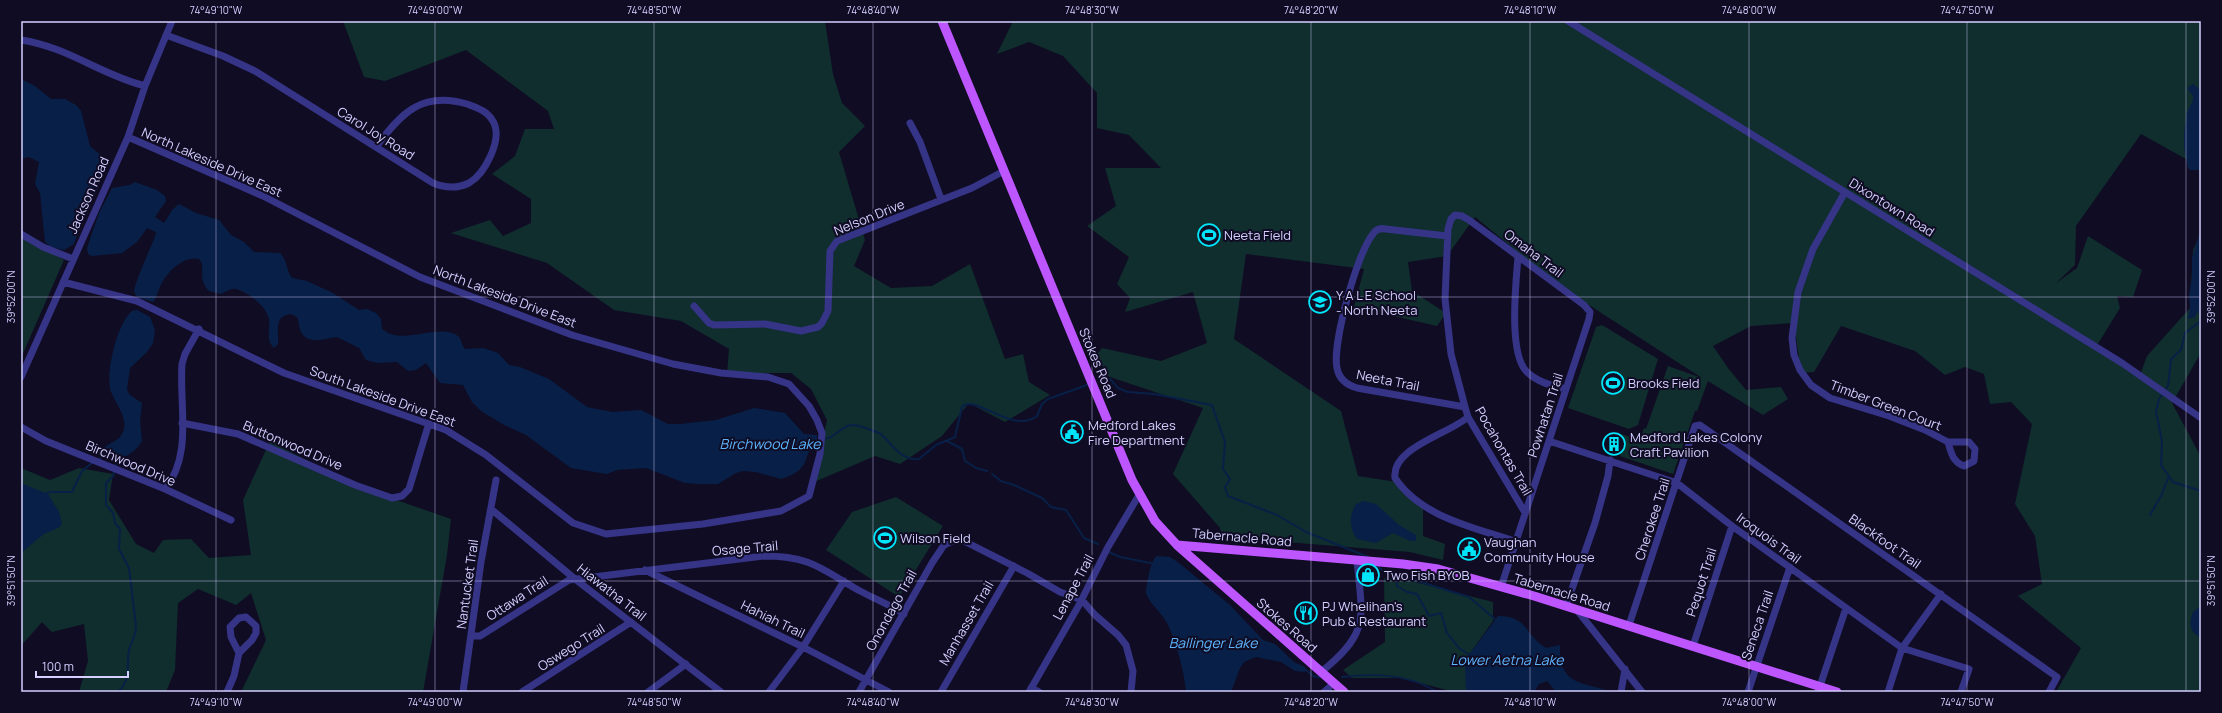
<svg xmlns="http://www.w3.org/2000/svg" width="2222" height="713" font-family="Manrope,sans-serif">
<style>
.green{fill:#0f2e2d}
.water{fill:#082047}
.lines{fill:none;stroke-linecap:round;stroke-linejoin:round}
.stream{stroke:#082047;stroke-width:2}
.minor{stroke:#363486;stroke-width:7}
.major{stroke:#bd56ff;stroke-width:9}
.ticks{fill:none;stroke:#d4cfff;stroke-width:1;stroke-opacity:0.45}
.labels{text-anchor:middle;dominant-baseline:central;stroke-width:4;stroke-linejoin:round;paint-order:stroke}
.street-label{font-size:13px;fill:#d4cfff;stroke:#100c24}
.poi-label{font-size:13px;fill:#d4cfff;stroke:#100c24;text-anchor:start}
.water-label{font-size:14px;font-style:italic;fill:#5db6ff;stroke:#100c24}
.neatline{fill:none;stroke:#d4cfff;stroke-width:1.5}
.ticks-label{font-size:10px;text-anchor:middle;fill:#d4cfff}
</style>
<rect width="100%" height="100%" fill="#100c24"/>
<!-- green -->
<path class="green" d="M343,21H825L833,74L842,103L865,126L839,152L865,240L854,266L891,288L932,286L970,264L1005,359L1023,354L1029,382L1050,395L1005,422L969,403L942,436L900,464L875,456L812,483L827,420L811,389L791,373H727L729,349L681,321L614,310L547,263L451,233L490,220L503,236L531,223V199L492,174L515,156L525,129H554L548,111L466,50L385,81L364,77Z
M1013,21H2201V172L2186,159L2141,134L2076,226L2075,265L2056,283L2077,268L2088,236L2142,270L2133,297L2117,296L2120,308L2096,347L2140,375L2147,356L2190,308L2193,250L2201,234V357L2199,356L2172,403L2201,457V692H2056L2081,648L2018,596L2042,584L2035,536L2015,504L2032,424L2011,402L1990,404L1984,374L1965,367L1945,375L1915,351L1841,326L1814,372L1801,373L1794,323L1751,326L1713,346L1728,368L1746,390L1781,387L1788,399L1763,415L1708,381L1697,411H1695L1673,474L1620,456L1625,442L1619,440L1621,434L1640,440L1644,428L1646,429L1668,366L1702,378L1589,305L1519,253L1475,217L1447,256L1408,262L1412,291L1446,313L1437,326L1354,307L1364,269L1246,254L1234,339L1341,411L1358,476L1397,482L1423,507V536L1445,544L1443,560L1410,552L1222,537L1220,528L1173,474L1203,408L1107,376L1097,354L1102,348L1161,361L1207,343L1193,292L1125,312L1130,298L1117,284L1129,257L1087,226L1116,206L1105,168H1161L1129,135L1097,128V93L1063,56L1029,42L997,54Z
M23,235L64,260L21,358V240Z
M1602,325L1658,359L1638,425L1629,429L1568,408L1596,327Z
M270,441L356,486L451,519L447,555L423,692H241L266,640L251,593L236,605L198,589L178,603L175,670L166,692H79L88,661L84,624L52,632L42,622L21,646V468L50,480L79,468L113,474L109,500L136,544L154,553L163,540L191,539L209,558L251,555L243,500Z
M896,497L943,526L899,597L826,550L852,512Z
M1384,578L1407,580L1493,602V621L1468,656L1466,692H1454L1402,678H1352L1343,670L1385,642Z"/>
<!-- water -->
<path class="water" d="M21,79L35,86L51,99H65L76,105L81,111L90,146L105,159C107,177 81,224 74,244L64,250L51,247L45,242L40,193L35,184L39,162L29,157L21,159Z
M2193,84L2201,90V170H2191L2188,168L2184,148V133L2187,112L2193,100V96L2187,88Z
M135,182L157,190L165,196L166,201L155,217L164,223L172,210L179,204L196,213L219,220L231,235L244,242L254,252L280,253C288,261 286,271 292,278L307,281L333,293L359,310L367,309L376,313L381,319L382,329C403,347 438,322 458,336C462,339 461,345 465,349L483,348L498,353L509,365L520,367L549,379L587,407L612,412L641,410L668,424H680L716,420L754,408L785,413L804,434L817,435V441C801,452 815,469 781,479L756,472L743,471L736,473L718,484H699L685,483L646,468L617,470L607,474L571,468L526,435L504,425L481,411L472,402L463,385L440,383L426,363L416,370L408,371L397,362L377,363L366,360L359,348L337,337C326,338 309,346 301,332C299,328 299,321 297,317L291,314C273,316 279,332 278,344L274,348C264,339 272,327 268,316C264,304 247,292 236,289C230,288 226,292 221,294L209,291C196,278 207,266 199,259C183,255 165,274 160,287C157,292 157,298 153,302L137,297L134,292C135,279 157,236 156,232L147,228L137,242L122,253L92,256L88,254L87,248L99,213L112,188L130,185Z
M2201,229V304L2195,317L2188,319L2190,307L2189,295L2192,278V258Z
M137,310L150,317L155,330L153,343L147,352L130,368L127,390L130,395L142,403L140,421L142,441C134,455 116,465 103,453V449C110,441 120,443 124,429C127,417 115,402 111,392C105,374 117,323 132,311Z
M21,483L48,494L59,512L62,523L60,527L44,534L21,553Z
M1364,501L1376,504L1399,525L1416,535V541H1410L1393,533L1376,543L1357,539C1349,529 1349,515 1356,504Z
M1157,556L1170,557L1179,563L1230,605L1263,640L1275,644L1294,662L1305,667V672L1295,671L1281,662L1256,657L1244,662L1240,668L1231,692H1186C1184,670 1177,644 1167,623C1162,613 1149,603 1146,593C1146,585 1151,559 1157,556Z
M2201,606V637C2189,634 2189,621 2193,612Z
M1498,616C1529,616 1524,635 1546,648L1560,645C1559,687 1582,681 1611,692H1556L1547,681L1539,684L1534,692H1466L1465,666L1468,656Z"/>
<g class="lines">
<!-- stream -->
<path class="stream" d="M2197,308L2201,315
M2201,321L2185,333L2181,350L2171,359L2168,386L2159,399L2156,412L2162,441L2161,465L2173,482L2201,491
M1099,381L1110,379L1118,388L1128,392L1154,394L1212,405L1225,442L1223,469L1230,479L1225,487L1228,496L1277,515L1306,532L1368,557
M824,439C837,438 841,424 854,425C858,425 878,432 881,434C892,444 901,461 919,459L936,445L955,437L962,407C975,393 1012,435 1037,416L1042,404L1048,399L1087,385
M947,441L962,449L965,461L976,468L987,471
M117,458L113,476L106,483V505L113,513L115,523L120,529L119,549L129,568L136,626C136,638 131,641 129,650C126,666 132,679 118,692
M97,460L105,455
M992,474L1001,481L1014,485L1042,498L1051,507L1066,510L1084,538L1098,544
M43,494L51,492H72L82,471L93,462
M2150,515L2161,496L2169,476
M1109,552L1120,557L1155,564
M1378,567L1382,570L1469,597L1496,620
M1396,573L1397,586L1407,592L1417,594L1429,616L1441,613L1447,633L1459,648L1471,656
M1305,669L1313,676L1319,677
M1342,677C1374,673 1409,674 1437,692"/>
<!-- minor -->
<path class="minor" d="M1568,21L2122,363L2201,418
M166,35L223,56L255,71L433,183C445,188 457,189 469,183C485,174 502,140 494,123C488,111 478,108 467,104C422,91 401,113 376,147
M21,40C68,47 101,75 145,86
M910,123L920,142L941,199
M1845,192L1813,249L1798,292L1792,338L1794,355L1800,370L1811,385L1830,398L1889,416L1925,430L1948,442H1969L1975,449L1974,461L1964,466C1953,462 1951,453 1948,442
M21,234L43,247L73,259
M1447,236L1386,229C1381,228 1376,229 1373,234C1357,253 1332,344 1337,368C1339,379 1347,385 1357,388L1465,407
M1518,257C1516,282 1508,354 1527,372C1537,382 1552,386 1566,389
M63,282L137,301L284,373L446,430L486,455L573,523L606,534L703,524L781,511L809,496L820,454L822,433L817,420L809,406L789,384L768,377L721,373L673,364L572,335L420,277L263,196L128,137
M694,306L709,323L714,325L765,324L801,331L818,327L822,323L828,311L830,251L837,241L972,188L1004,171
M21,377L128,137L145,86L172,21
M1468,417C1449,434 1391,448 1395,478C1421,517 1473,527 1514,541
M182,423L238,434L355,485L392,498L402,496L409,489L429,423
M21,427L46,441L165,489L231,520
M1549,441L1677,483L1732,526L1902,648L1969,669L1961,692
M165,489C193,455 179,405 182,364L185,354L199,329
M491,509L575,579L721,692
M645,570L803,647L889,692
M1501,587L1589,319L1590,312L1584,305L1469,220L1462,216L1455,215L1451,219L1448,229L1445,299L1451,354L1465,407L1468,417L1524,511
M1566,606L1595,523L1608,476L1610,460
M1577,610L1642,692
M1629,625L1695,426L1700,425L2057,677L2049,692
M471,636H480L569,580L764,556C811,556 821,569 860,591C875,599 890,605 904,614
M1693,646L1732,526
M1321,672C1371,632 1362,617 1357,560
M1031,688L1039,692
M227,692L234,676L239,653L252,640L256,633V626L246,617L239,618L230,627L231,637L239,653
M463,692L481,562L496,480
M522,692L631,622
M648,692L686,664
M769,692L803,647L844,581
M859,692L932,563L944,545L958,538L1027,573L1060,592L1082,600L1095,615L1118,635L1126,645L1133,671L1131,692
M941,692L1014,566
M1029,692L1079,605L1108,547L1139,495
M1324,692L1334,683
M1621,692L1625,669
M1748,692L1790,567
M1818,692L1846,608
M1888,692L1902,648L1941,594"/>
<!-- major -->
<path class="major" d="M942,21L1132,480L1155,521L1177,545L1344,692
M1177,545L1403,564L1438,569L1534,596L1837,692"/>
</g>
<!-- ticks -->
<path class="ticks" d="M216,21V692M435,21V692M654,21V692M873,21V692M1092,21V692M1311,21V692M1530,21V692M1749,21V692M1967,21V692M2186,21V692M21,297H2201M21,581H2201"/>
<!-- icons -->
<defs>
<g id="stadium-ring" transform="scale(1.15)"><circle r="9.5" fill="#100c24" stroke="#00e5fa" stroke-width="1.5"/><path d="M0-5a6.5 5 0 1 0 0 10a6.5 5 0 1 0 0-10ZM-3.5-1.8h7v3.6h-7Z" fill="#00e5fa"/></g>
<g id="school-ring" transform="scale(1.15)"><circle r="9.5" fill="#100c24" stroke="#00e5fa" stroke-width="1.5"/><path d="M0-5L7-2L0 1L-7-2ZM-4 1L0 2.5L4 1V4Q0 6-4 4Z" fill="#00e5fa"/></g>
<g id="civic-ring" transform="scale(1.15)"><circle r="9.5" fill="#100c24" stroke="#00e5fa" stroke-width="1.5"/><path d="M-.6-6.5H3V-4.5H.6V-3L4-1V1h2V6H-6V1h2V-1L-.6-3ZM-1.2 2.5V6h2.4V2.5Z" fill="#00e5fa"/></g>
<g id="building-ring" transform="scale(1.15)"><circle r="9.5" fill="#100c24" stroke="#00e5fa" stroke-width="1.5"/><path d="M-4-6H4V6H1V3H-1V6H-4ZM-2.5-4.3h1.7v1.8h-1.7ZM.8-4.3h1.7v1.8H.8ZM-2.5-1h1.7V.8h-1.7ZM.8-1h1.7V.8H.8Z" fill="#00e5fa"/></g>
<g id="shop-ring" transform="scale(1.15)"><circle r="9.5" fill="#100c24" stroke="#00e5fa" stroke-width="1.5"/><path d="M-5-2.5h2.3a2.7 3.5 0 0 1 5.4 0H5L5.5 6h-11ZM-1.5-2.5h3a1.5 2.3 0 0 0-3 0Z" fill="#00e5fa"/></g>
<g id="restaurant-ring" transform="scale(1.15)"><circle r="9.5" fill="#100c24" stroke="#00e5fa" stroke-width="1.5"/><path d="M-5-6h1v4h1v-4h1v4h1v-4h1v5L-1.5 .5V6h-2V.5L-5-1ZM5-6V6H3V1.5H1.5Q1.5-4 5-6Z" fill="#00e5fa"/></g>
</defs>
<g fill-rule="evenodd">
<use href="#stadium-ring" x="1209" y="235"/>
<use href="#school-ring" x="1320" y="302"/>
<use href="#stadium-ring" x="1613" y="383"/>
<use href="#civic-ring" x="1072" y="432"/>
<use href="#building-ring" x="1614" y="444"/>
<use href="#stadium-ring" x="885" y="538"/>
<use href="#civic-ring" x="1469" y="549"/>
<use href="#shop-ring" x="1368" y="575"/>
<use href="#restaurant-ring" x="1306" y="613"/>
</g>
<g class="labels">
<!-- street labels -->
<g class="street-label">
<text transform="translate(376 133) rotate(32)">Carol Joy Road</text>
<text transform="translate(212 162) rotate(24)">North Lakeside Drive East</text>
<text transform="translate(88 195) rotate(-66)">Jackson Road</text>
<text transform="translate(1892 207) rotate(32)">Dixontown Road</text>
<text transform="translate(869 217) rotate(-22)">Nelson Drive</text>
<text transform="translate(1534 253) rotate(37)">Omaha Trail</text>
<text transform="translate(505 296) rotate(21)">North Lakeside Drive East</text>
<text transform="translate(1098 363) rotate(67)">Stokes Road</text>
<text transform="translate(1388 380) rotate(11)">Neeta Trail</text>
<text transform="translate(383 396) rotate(20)">South Lakeside Drive East</text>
<text transform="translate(1886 405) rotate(21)">Timber Green Court</text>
<text transform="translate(1545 415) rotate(-72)">Powhatan Trail</text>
<text transform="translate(293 445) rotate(23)">Buttonwood Drive</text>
<text transform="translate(1504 451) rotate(60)">Pocahontas Trail</text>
<text transform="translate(131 463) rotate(23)">Birchwood Drive</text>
<text transform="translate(1652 519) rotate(-72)">Cherokee Trail</text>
<text transform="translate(1242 537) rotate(5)">Tabernacle Road</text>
<text transform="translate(1769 538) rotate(36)">Iroquois Trail</text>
<text transform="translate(1885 541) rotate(35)">Blackfoot Trail</text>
<text transform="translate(745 548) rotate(-5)">Osage Trail</text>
<text transform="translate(1701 582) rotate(-72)">Pequot Trail</text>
<text transform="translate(467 584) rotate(-82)">Nantucket Trail</text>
<text transform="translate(1073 587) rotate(-62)">Lenape Trail</text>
<text transform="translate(612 592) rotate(38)">Hiawatha Trail</text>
<text transform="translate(1562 592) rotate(17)">Tabernacle Road</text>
<text transform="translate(517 598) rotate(-33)">Ottawa Trail</text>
<text transform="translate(891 610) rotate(-61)">Onondago Trail</text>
<text transform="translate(773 619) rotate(26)">Hahiah Trail</text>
<text transform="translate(966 623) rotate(-60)">Manhasset Trail</text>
<text transform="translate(1287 625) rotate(41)">Stokes Road</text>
<text transform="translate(1757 625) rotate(-71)">Seneca Trail</text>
<text transform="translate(571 647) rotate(-32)">Oswego Trail</text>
</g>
<!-- poi labels -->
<g class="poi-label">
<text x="1224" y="235">Neeta Field</text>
<text x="1336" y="295">Y A L E School<tspan x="1336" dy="15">- North Neeta</tspan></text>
<text x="1628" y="383">Brooks Field</text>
<text x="1088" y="425">Medford Lakes<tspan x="1088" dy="15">Fire Department</tspan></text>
<text x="1630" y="437">Medford Lakes Colony<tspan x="1630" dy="15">Craft Pavilion</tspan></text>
<text x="900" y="538">Wilson Field</text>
<text x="1484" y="542">Vaughan<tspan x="1484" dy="15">Community House</tspan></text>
<text x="1384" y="575">Two Fish BYOB</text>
<text x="1322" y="606">PJ Whelihan's<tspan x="1322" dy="15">Pub &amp; Restaurant</tspan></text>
</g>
<!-- water labels -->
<g class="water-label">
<text x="770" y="443">Birchwood Lake</text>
<text x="1213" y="642">Ballinger Lake</text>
<text x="1507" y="659">Lower Aetna Lake</text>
</g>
</g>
<!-- border -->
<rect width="2222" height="713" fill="none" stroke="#100c24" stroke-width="44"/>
<!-- scale -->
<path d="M36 671v6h92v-6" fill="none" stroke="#d4cfff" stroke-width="2"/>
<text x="42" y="671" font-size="12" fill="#d4cfff" stroke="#100c24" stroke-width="3" paint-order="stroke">100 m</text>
<rect x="22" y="22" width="2178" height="669" class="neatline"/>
<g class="ticks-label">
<text x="216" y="14">74°49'10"W</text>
<text x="435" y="14">74°49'00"W</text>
<text x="654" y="14">74°48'50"W</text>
<text x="873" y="14">74°48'40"W</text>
<text x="1092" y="14">74°48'30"W</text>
<text x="1311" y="14">74°48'20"W</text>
<text x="1530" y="14">74°48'10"W</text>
<text x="1749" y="14">74°48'00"W</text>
<text x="1967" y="14">74°47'50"W</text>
<text transform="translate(11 297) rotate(-90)" y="4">39°52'00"N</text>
<text transform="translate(2211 297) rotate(-90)" y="4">39°52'00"N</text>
<text transform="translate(11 581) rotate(-90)" y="4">39°51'50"N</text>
<text transform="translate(2211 581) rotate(-90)" y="4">39°51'50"N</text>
<text x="216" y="706">74°49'10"W</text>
<text x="435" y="706">74°49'00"W</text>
<text x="654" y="706">74°48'50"W</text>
<text x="873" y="706">74°48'40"W</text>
<text x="1092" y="706">74°48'30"W</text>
<text x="1311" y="706">74°48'20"W</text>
<text x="1530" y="706">74°48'10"W</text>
<text x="1749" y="706">74°48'00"W</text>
<text x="1967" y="706">74°47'50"W</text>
</g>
</svg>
